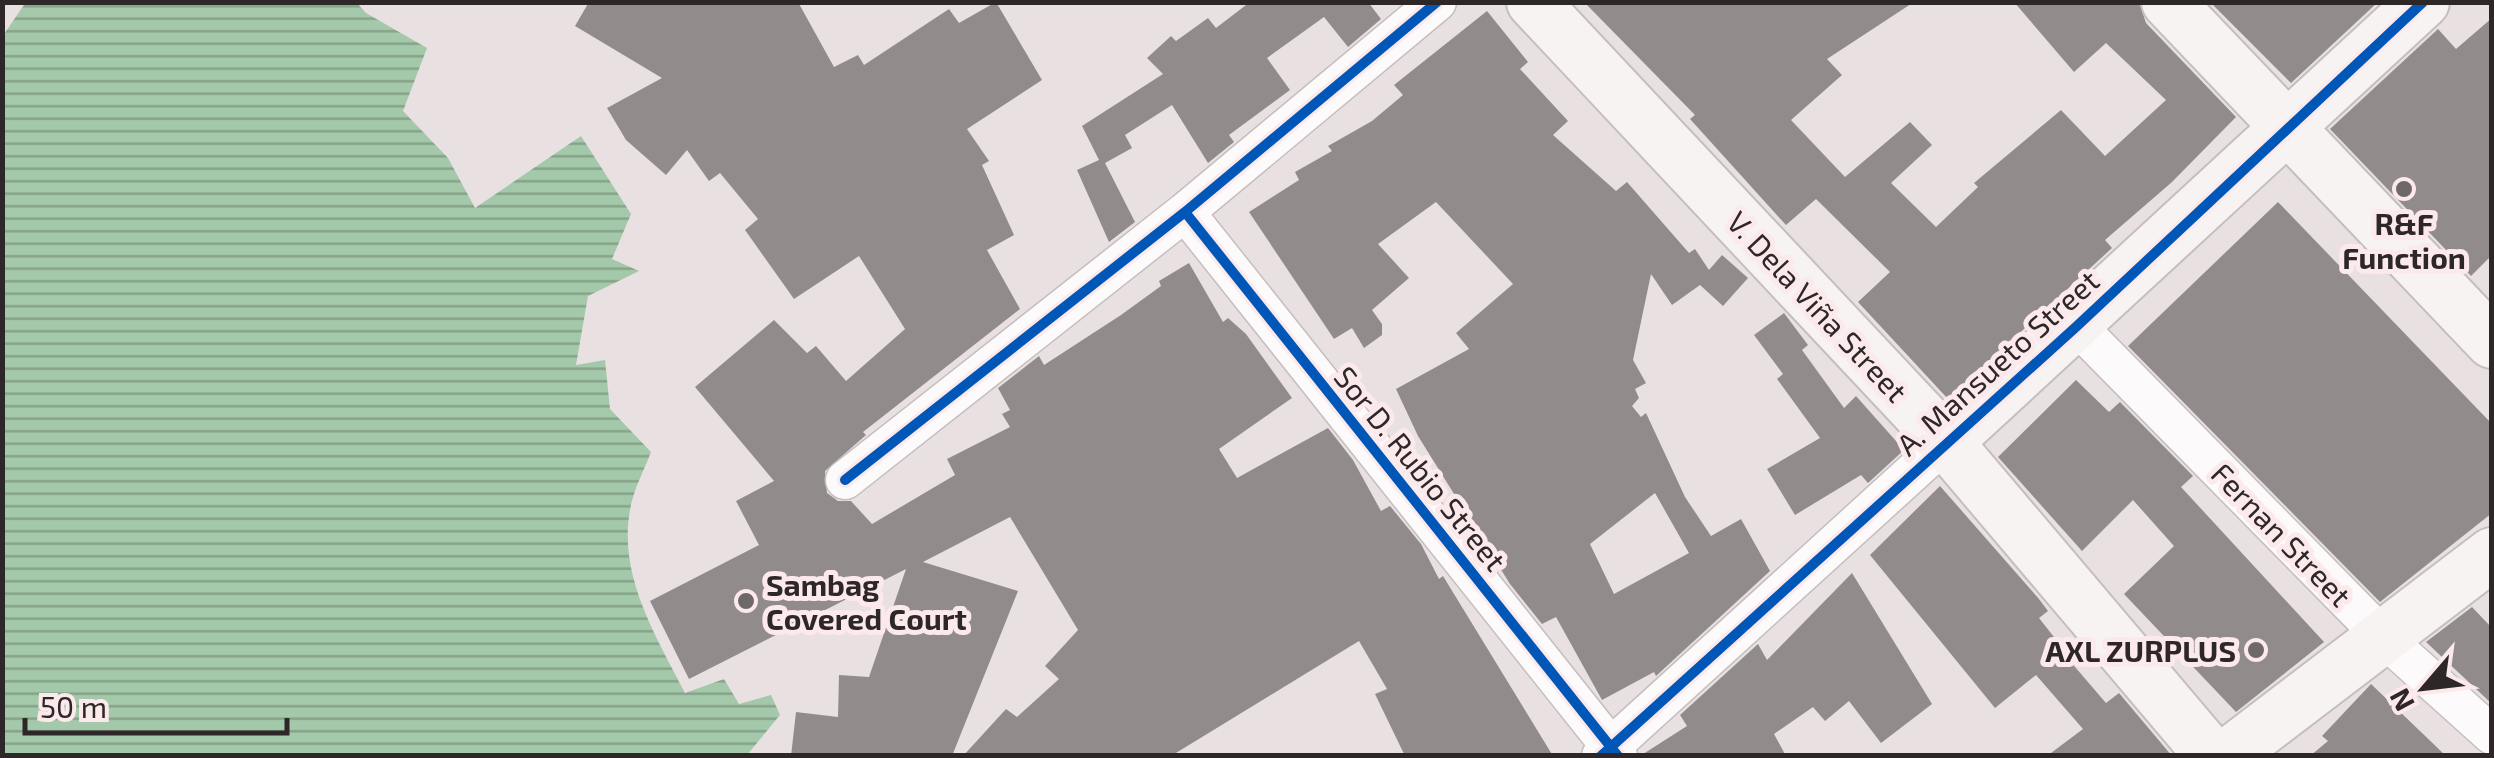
<svg xmlns="http://www.w3.org/2000/svg" width="2494" height="758" font-family="'Exo 2',sans-serif">
<style>
.water{fill:url(#water-rules)}
.building{fill:#928b8c;fill-rule:evenodd}
.lines{fill:none;stroke-linecap:round;stroke-linejoin:round}
.street-casing{stroke:#c5bebf;stroke-width:41}
.secondary-casing{stroke:#c5bebf;stroke-width:56}
.street{stroke:#fcfafa;stroke-width:38}
.secondary{stroke:#f7f3f3;stroke-width:52}
.cycleway-casing{stroke:#fbe9eb;stroke-width:16}
.cycleway{stroke:#0057b8;stroke-width:10}
.poi-dot{fill:#6f6869;stroke:#fbe9eb;stroke-width:4}
.labels{text-anchor:middle;dominant-baseline:central;stroke-width:10;stroke-linejoin:round;paint-order:stroke}
.poi-label{font-size:30px;font-weight:bold;fill:#2d2728;stroke:#fbe9eb}
.street-label{font-size:30px;fill:#2d2728;stroke:#fbe9eb}
</style>
<defs>
<pattern id="water-rules" width="6" height="5" patternUnits="userSpaceOnUse" patternTransform="scale(2.5)"><rect width="6" height="5" fill="#a4c9aa"/><path d="M0 2.5h6" fill="none" stroke="#86a38a"/></pattern>
</defs>
<rect width="100%" height="100%" fill="#e9e0e1"/>
<!-- water -->
<path class="water" d="M26,2L357,3L366,13L427,48L403,111L448,158L475,208L581,136L631,214L612,259L639,271L588,296L576,365L605,360L610,409L651,452C644,470 633,491 630,510C618,576 656,636 685,693L724,679L739,704L771,695L780,715L747,755H3L2,37Z"/>
<!-- building -->
<path class="building" d="M589,2H798L834,67L858,55L864,65L949,9L959,23L996,2L1042,80L967,129L989,161L982,165L1014,235L987,250L1020,309L863,432L866,435L825,471L827,493L838,501H851L872,524L955,475L947,459L1010,427L1002,414L1010,410L998,388L1039,356L1044,365L1121,315L1161,286L1159,281L1189,263L1223,322L1228,318L1246,334L1292,398L1219,449L1237,478L1328,428L1353,460L1381,511L1390,506L1421,544L1439,579L1443,576L1553,756H1405L1375,694L1387,689L1359,641L1171,756H963L1006,709L1017,717L1059,679L1045,666L1078,630L1010,517L923,562L1018,591L952,756H791L796,712L838,717L839,675L869,677L906,569L689,679L650,601L759,545L736,501L774,481L695,387L774,320L807,353L816,346L846,381L905,329L859,256L794,299L745,230L758,219L720,173L709,181L687,150L666,175L626,140L607,108L662,78L575,26Z
M1250,2H1368L1381,19L1348,47L1324,17L1267,58L1290,90L1229,135L1234,142L1208,163L1172,105L1125,135L1132,148L1105,163L1135,222L1109,242L1077,170L1099,160L1082,126L1163,74L1147,58L1171,36L1176,41L1208,18L1216,28Z
M1584,2H1914L1827,59L1842,75L1791,120L1845,177L1910,122L1932,145L1891,183L1936,227L1978,187L1974,183L2061,110L2105,156L2166,100L2106,43L2074,72L2014,2H2139L2146,23L2236,117L2172,182L2105,240L2112,248L1948,399L1858,302L1890,272L1816,199L1786,225L1690,119L1695,115Z
M2210,2H2378L2291,83Z
M1487,11L1528,62L1520,69L1568,121L1553,135L1616,191L1627,182L1689,253L1695,249L1709,270L1722,255L1748,278L1723,306L1700,285L1672,305L1651,274L1633,360L1646,383L1635,389L1639,398L1632,406L1641,417L1646,413L1685,497L1711,536L1741,519L1770,571L1656,676L1654,672L1602,700L1556,617L1542,624L1510,584L1418,436L1396,389L1469,349L1456,333L1513,284L1436,202L1378,244L1409,278L1372,310L1382,324V335L1364,348L1352,328L1334,339L1249,212L1299,180L1295,172L1332,151L1328,146L1372,121L1403,95L1394,85ZM1655,493L1689,553L1614,594L1590,544Z
M2492,18V255L2471,276L2330,129L2438,29L2456,49Z
M2278,202L2492,424V513L2380,602L2128,346Z
M1784,313L1808,345L1802,350L1844,408L1856,396L1904,450L1868,483L1861,475L1795,515L1767,469L1820,438L1777,379L1783,374L1754,335Z
M2076,380L2109,412L2120,402L2193,476L2181,487L2324,642L2236,712L2124,594L2174,546L2133,500L2082,551L1998,457Z
M1940,486L2039,599L2048,611L2039,618L2065,651L2063,653L2106,703L2119,693L2172,756H2047L2083,729L2036,675L1995,708L1870,555Z
M1852,573L1932,704L1881,743L1849,701L1825,721L1813,707L1774,734L1786,756H1640L1687,726L1680,715L1758,644L1767,660Z
M2472,607L2492,628V704L2426,642Z
M2371,684L2446,756H2310L2328,741L2322,736Z"/>
<g class="lines">
<!-- street casing -->
<g class="street-casing">
<path id="street" d="M1185,212L1618,756
M2077,326L2384,638L2492,735
M845,480L1185,212L1437,2
M1601,756L1946,442"/>
</g>
<!-- secondary casing -->
<g class="secondary-casing">
<path id="secondary" d="M1533,2L1946,442L2212,756
M2168,2L2492,342
M1946,442L2423,2
M2227,756L2492,554"/>
</g>
<!-- street -->
<use href="#street" class="street"/>
<!-- secondary -->
<use href="#secondary" class="secondary"/>
<!-- cycleway casing -->
<g class="cycleway-casing">
<path id="cycleway" d="M1185,212L1618,756
M845,480L1185,212L1437,2
M1601,756L2077,326L2423,2"/>
</g>
<!-- cycleway -->
<use href="#cycleway" class="cycleway"/>
</g>
<!-- markers -->
<g class="poi-dot">
<circle cx="2404" cy="189" r="10"/>
<circle cx="746" cy="601" r="10"/>
<circle cx="2256" cy="650" r="10"/>
</g>
<g class="labels">
<!-- poi labels -->
<g class="poi-label">
<text x="2404" y="223">R&amp;F<tspan x="2404" dy="34">Function</tspan></text>
<text x="766" y="584" text-anchor="start">Sambag<tspan x="766" dy="34">Covered Court</tspan></text>
<text x="2236" y="650" text-anchor="end">AXL ZURPLUS</text>
</g>
<!-- street labels -->
<g class="street-label">
<text transform="translate(1818 306) rotate(47)">V. Dela Viña Street</text>
<text transform="translate(1997 362) rotate(-42)">A. Mansueto Street</text>
<text transform="translate(1421 468) rotate(51)">Sor D. Rubio Street</text>
<text transform="translate(2282 534) rotate(46)">Fernan Street</text>
</g>
</g>
<!-- border -->
<rect width="2494" height="758" fill="none" stroke="#2d2728" stroke-width="10"/>
<!-- north arrow -->
<g transform="translate(2424 688) rotate(242)" stroke="#fbe9eb" stroke-width="8" paint-order="stroke">
<path d="M0-8L18 38L0 25L-18 38Z" fill="#2d2728"/>
<text y="-15" font-size="28" font-weight="bold" text-anchor="middle" fill="#2d2728">N</text>
</g>
<!-- scale -->
<path d="M25 718v15h262v-15" fill="none" stroke="#2d2728" stroke-width="5"/>
<text x="40" y="718" font-size="30" fill="#2d2728" stroke="#fbe9eb" stroke-width="8" paint-order="stroke">50 m</text>
</svg>
